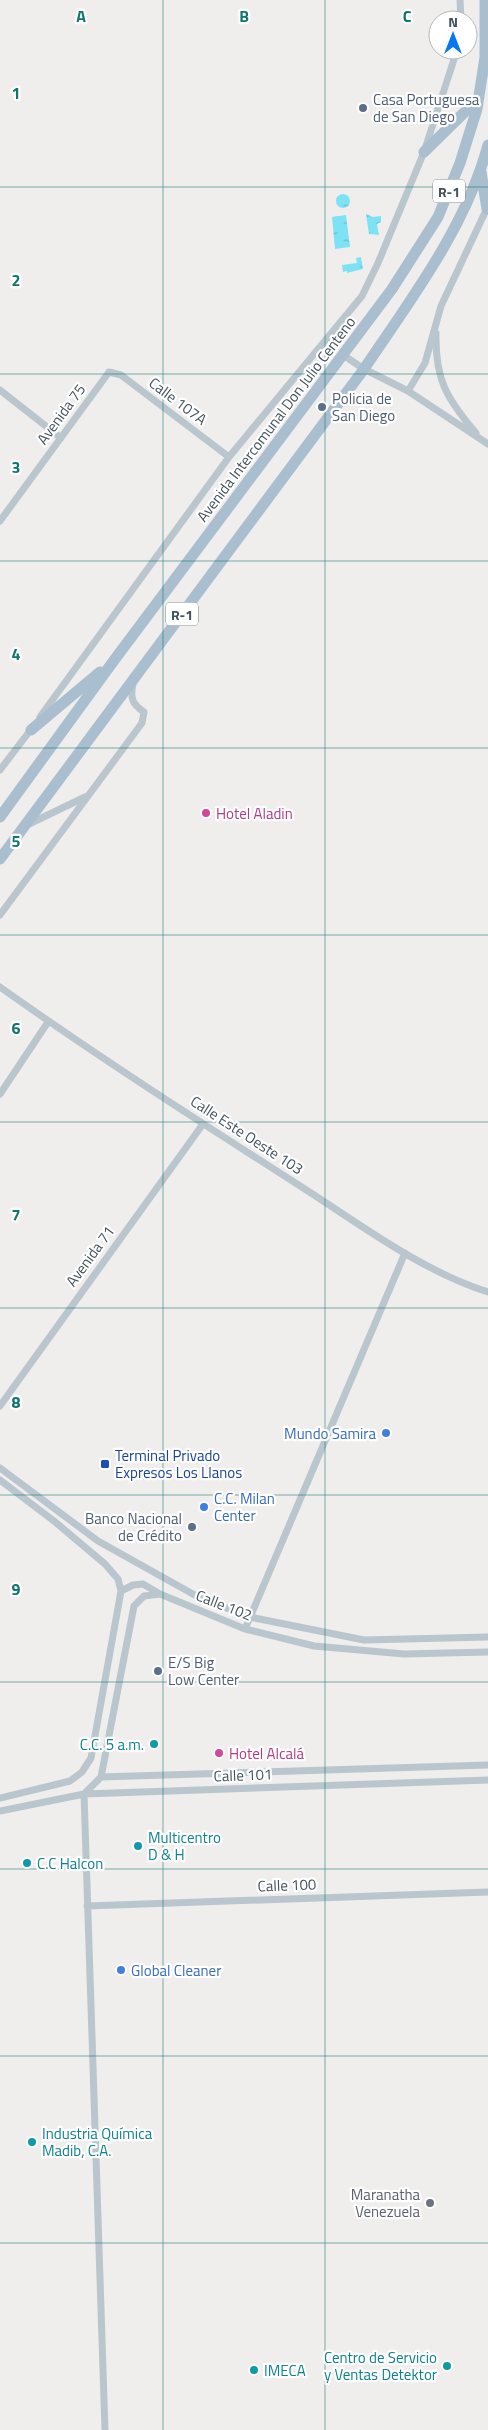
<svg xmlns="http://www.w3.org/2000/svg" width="488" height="2430" font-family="'Titillium Web',sans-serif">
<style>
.water{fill:url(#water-ripples)}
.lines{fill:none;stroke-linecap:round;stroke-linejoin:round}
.street{stroke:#b9c6ce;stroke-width:7}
.primary{stroke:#a9becf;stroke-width:11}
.grid{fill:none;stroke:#0f766e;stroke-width:1;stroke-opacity:0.55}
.service-dot{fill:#5c6f8a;stroke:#fff;stroke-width:2}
.hotel-dot{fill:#d1479c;stroke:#fff;stroke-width:2}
.shop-dot{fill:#3f7fe0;stroke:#fff;stroke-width:2}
.transit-dot{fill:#1a4fb4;stroke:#fff;stroke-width:2}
.culture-dot{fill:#0f9aa8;stroke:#fff;stroke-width:2}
.worship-dot{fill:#6b7280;stroke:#fff;stroke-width:2}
.labels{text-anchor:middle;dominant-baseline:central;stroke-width:4.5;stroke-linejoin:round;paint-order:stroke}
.shield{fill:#fff;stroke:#7b868d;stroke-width:1}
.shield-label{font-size:14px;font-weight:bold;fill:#43525c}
.service-label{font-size:15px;fill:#4e5e75;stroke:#fff;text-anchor:start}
.street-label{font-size:15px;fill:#43525c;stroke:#fff}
.hotel-label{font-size:15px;fill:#b23c85;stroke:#fff;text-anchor:start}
.shop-label{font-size:15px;fill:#366cbe;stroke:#fff;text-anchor:start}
.transit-label{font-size:15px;fill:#164399;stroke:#fff;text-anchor:start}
.culture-label{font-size:15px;fill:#0d838f;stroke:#fff;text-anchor:start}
.worship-label{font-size:15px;fill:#5b616d;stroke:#fff;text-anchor:end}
.grid-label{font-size:16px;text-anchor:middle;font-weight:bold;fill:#0f766e;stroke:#fff;stroke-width:4.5;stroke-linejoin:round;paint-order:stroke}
</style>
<defs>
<pattern id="water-ripples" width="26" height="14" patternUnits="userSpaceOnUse" patternTransform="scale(1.25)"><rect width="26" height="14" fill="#7ee2f5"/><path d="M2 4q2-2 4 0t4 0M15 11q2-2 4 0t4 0" fill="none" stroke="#69baca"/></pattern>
</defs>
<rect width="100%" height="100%" fill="#f0eded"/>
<!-- water -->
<path class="water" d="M336 201a7 7 0 1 1 14 0a7 7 0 1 1-14 0Z
M366,214L373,217L381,216V222L377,224L379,235L369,234Z
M346,215L350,247L335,249L332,217Z
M361,257L363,269L347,273V271L343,272L342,265L357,263L356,258Z"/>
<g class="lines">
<!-- street -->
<path class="street" d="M460,0L461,20
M436,333C435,379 446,398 476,433
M343,355L364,369L408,391L488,444
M0,390L61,438
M408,391L425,363L441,306L488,206
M0,521L109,372L121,375L229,457
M40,717L229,457L362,296L378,263L424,152L457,50
M0,770L32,728
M27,825L85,797
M0,915L142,723L144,712C132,704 130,698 133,684
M0,987C97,1056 197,1120 297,1184C357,1222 421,1271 488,1292
M0,1094L48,1022
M0,1406L203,1124
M0,1468L98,1541L200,1598L250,1617L364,1640L488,1637
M0,1480L54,1521L105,1564L118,1579L121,1591L91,1758L82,1772L70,1781L0,1798
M121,1591L133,1585L143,1584L160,1594L245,1629L314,1646L404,1654L488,1652
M245,1629L405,1253
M101,1777L488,1765
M0,1811L84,1794L488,1780
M87,1906L488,1892
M105,2430L84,1794L101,1777L134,1606L144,1596L160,1594"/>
<!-- primary -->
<path class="primary" d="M424,152L478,99
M481,172L487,209
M31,730L100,672
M0,817L115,659L392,289L438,217L460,163L477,109L485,57V0
M0,859L364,369C411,299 466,227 488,145"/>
</g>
<!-- grid -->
<path class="grid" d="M163,0V2430M325,0V2430M0,187H488M0,374H488M0,561H488M0,748H488M0,935H488M0,1122H488M0,1308H488M0,1495H488M0,1682H488M0,1869H488M0,2056H488M0,2243H488"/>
<!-- markers -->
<g class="service-dot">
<circle cx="363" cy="108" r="5"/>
<circle cx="322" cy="407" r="5"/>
<circle cx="192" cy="1527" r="5"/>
<circle cx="158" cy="1671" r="5"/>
</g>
<g class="hotel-dot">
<circle cx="206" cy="813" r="5"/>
<circle cx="219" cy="1753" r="5"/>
</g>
<g class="shop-dot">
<circle cx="386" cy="1433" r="5"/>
<circle cx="204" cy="1507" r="5"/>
<circle cx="121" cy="1970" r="5"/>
</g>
<rect class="transit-dot" x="100" y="1459" width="10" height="10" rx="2.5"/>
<g class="culture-dot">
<circle cx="154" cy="1744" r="5"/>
<circle cx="138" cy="1846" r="5"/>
<circle cx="27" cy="1863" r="5"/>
<circle cx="32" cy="2142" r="5"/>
<circle cx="447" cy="2366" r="5"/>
<circle cx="254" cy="2370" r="5"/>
</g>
<circle class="worship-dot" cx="430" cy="2203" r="5"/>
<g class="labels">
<!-- shield labels -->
<g class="shield">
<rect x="433" y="179.5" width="32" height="23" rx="4"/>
<rect x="166" y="602.5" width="32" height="23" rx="4"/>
</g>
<g class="shield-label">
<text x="449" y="191">R-1</text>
<text x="182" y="614">R-1</text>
</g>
<!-- service labels -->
<g class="service-label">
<text x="373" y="99">Casa Portuguesa<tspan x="373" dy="17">de San Diego</tspan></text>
<text x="332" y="398">Policia de<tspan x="332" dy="17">San Diego</tspan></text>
<text x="182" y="1518" text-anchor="end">Banco Nacional<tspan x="182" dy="17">de Crédito</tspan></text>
<text x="168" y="1662">E/S Big<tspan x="168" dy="17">Low Center</tspan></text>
</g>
<!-- street labels -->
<g class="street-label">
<text transform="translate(178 401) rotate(37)">Calle 107A</text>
<text transform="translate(61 414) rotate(-54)">Avenida 75</text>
<text transform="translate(276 419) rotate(-53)">Avenida Intercomunal Don Julio Centeno</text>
<text transform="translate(247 1135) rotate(33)">Calle Este Oeste 103</text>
<text transform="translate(90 1256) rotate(-54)">Avenida 71</text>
<text transform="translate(224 1605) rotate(21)">Calle 102</text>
<text transform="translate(243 1775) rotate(-2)">Calle 101</text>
<text transform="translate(287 1885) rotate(-2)">Calle 100</text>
</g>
<!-- hotel labels -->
<g class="hotel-label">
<text x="216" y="813">Hotel Aladin</text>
<text x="229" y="1753">Hotel Alcalá</text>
</g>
<!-- shop labels -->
<g class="shop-label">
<text x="376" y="1433" text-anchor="end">Mundo Samira</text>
<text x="214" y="1498">C.C. Milan<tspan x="214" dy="17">Center</tspan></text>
<text x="131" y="1970">Global Cleaner</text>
</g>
<!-- transit labels -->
<g class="transit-label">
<text x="115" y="1455">Terminal Privado<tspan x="115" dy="17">Expresos Los Llanos</tspan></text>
</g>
<!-- culture labels -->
<g class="culture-label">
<text x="144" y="1744" text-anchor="end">C.C. 5 a.m.</text>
<text x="148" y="1837">Multicentro<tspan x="148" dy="17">D &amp; H</tspan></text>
<text x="37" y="1863">C.C Halcon</text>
<text x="42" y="2133">Industria Química<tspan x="42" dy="17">Madib, C.A.</tspan></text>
<text x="437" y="2357" text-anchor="end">Centro de Servicio<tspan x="437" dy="17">y Ventas Detektor</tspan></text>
<text x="264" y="2370">IMECA</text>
</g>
<!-- worship labels -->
<g class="worship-label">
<text x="420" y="2194">Maranatha<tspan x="420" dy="17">Venezuela</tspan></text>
</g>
</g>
<g class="grid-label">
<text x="81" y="22">A</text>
<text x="244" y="22">B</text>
<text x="407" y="22">C</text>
<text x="16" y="99">1</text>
<text x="16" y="286">2</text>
<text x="16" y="473">3</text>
<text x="16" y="660">4</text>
<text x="16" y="847">5</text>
<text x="16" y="1034">6</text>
<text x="16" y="1221">7</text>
<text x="16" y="1408">8</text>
<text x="16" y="1595">9</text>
</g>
<!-- north arrow -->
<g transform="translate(453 35)"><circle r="24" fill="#ffffff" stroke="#b4babe"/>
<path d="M0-4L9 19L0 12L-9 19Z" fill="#0677f1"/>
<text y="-8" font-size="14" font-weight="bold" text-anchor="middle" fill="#43525c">N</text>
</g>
</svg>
